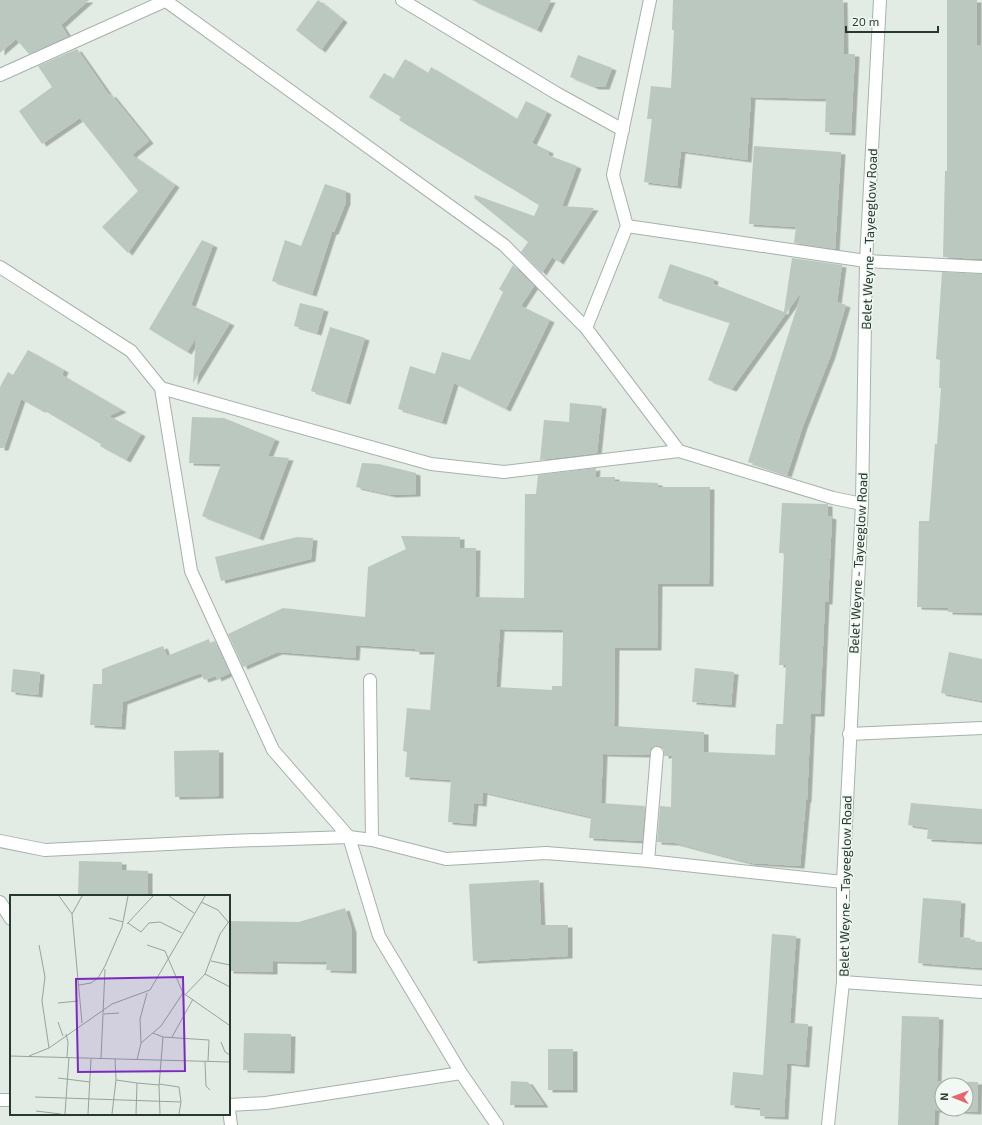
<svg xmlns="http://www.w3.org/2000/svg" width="982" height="1125" font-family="'Exo 2',sans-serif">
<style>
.building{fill:#bbc8c0;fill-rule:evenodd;filter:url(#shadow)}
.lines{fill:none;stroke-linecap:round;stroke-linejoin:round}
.minor-casing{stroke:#a5b2aa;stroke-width:14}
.tertiary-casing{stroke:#a5b2aa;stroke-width:14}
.secondary-casing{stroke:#a2b6a9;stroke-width:14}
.minor{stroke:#fff;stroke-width:12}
.tertiary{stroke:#fff;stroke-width:12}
.secondary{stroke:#fff;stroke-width:12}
.labels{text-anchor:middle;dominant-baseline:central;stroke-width:3;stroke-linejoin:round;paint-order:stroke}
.street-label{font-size:13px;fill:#243a2e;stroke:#f2f8f3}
.inset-road{fill:none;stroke:#96a49b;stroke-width:1}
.view{fill:#7b2cbf;fill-opacity:0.15;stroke:#7b2cbf;stroke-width:2}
.inset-edge{fill:none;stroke:#243a2e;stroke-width:2}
</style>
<defs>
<filter id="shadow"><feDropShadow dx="4.5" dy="2.5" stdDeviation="0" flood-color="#0004"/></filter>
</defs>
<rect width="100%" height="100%" fill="#e2ebe4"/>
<!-- building -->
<path class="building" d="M0,0H89L61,25L68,36L29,54L16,39L0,53Z
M318,0L343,20L321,50L296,30Z
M472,0H551L537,30Z
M673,0H843L844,54H855L851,133L825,132L826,99L751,97L747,160L681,151L677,186L644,182L652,119H647L651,86L671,88L674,30H672Z
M947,0H977V45H982V259L943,257L945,171H947Z
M77,49L110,96L111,94L149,141L132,155L175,185L128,253L102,227L138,191L80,118L42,144L19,111L52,87L38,66Z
M578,55L612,68L605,87H595L570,77Z
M405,59L428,73L431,67L517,119L526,101L547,112L532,143L549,151L548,155L577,166L562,206L594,208L559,262L552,257L542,273L521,252L528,242L474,198L475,195L534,216L539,205L399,120L401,117L369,97L384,73L393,79Z
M754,146L841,152L835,249L794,243L796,227L749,224Z
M325,184L346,191V202L334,232H332L312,294L272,281L285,240L301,246Z
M202,240L213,245L191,305L230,323L193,383L196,338L187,352L149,329Z
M792,258L842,265L837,302L846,305L831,355L803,426L787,475L748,462L802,291L732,389L708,380L730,322L658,298L670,264L714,279L713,284L784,312Z
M513,265L534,286L521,306L550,320L506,409L454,383L442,422L398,409L410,366L435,374L442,352L470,360L503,292L499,289Z
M942,272L982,274V613L948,612V608L917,607L919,521H929L935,444H937L941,388H939L940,360L936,359Z
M300,303L324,309L317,333L294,326Z
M330,327L365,338L346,402L311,391Z
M28,350L64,370L62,375L122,410L109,416L141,434L126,460L100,446L101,444L42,409L41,410L21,399L4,448H0V387L8,372L13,375Z
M570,403L602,406L597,453L540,460L544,420L569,422Z
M192,417L224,418L275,439L268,456L289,458L259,538L202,516L221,464L189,463Z
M362,463L379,464L416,473V494L392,495L356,487Z
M596,468L595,477H615V481L658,483V487H710L709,584H658L657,648H615L614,726L704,732V752L775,755L776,724H783L786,665H779L784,553H779L782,503L828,504V516L832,517L828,602H825L820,714H811L807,800H806L800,866L751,863L675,843L657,842L660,806L671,807L672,756H664V749L658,746L651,748L649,755L603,754L601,803L645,806L642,841L589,838L591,817L483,792L482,804L474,803L472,824L448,822L451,780L405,777L407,752L403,751L407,708L430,710L435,652H415V649L356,645L355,658L278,652L243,667L228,634L283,608L365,617L368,567L406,549L401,536L460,537V548H476L475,597L524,598L525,494H536L538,475ZM500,629L563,630L562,686H552V690L496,687Z
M297,537L313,538L311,559L221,581L215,557Z
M209,639L210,643L215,641L230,673L217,679L216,676L204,680L201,673L123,702L121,727L90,725L93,684H102V669L163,646L167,656Z
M949,652L982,659V701L941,693Z
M695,668L734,672L731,705L692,702Z
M13,669L40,672L38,695L11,692Z
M219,750V796L175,797L174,751Z
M911,803L982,809V842L927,839L928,828L908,825Z
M79,861L122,862V870L148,871V896H78Z
M539,880L541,925H568V956L473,961L469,884Z
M923,898L961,901L959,937L971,938L970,941L982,942V968L918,963Z
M345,908L352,930V971L326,970L327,962L273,961V972L229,971V921L299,922Z
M772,934L796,936L790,1023L808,1024L805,1065L787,1063L784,1117L760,1116V1108L730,1105L733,1072L763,1075Z
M902,1016L939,1017L937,1081L978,1082L977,1112L935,1110L934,1125H898ZM942,1085H966V1109H942Z
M244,1033L291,1034L290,1071L243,1070Z
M548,1049H573V1090H548Z
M511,1081L528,1082L544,1105H510Z"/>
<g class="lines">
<!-- minor casing -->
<g class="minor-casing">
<path id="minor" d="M402,0L556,93L623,130
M166,1L504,245L586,328L679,451
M0,75L167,0
M627,226L866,261L982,267
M586,328L627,226L613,175L650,0
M161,388L431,464L504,472L679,451L833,498L862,504
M370,680L372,840
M849,734L982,728
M0,841L45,850L229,841L349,837L372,840L446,859L546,853L648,861L843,882
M648,861L657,753
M0,902L11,919
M843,982L982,992
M0,1100H11
M229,1105L266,1103L461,1073
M229,1110L231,1125"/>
</g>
<!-- tertiary casing -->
<g class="tertiary-casing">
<path id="tertiary" d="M0,267L131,351L161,388L191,571L273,750L349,837L379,936L461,1073L497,1125"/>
</g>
<!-- secondary casing -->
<g class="secondary-casing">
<path id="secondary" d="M828,1125L843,982V882L862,504L866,261L880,0"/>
</g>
<!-- minor -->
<use href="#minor" class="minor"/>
<!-- tertiary -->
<use href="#tertiary" class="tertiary"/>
<!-- secondary -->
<use href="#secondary" class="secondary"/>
</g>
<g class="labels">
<!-- street labels -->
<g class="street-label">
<text transform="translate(869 239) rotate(-88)">Belet Weyne - Tayeeglow Road</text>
<text transform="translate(858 563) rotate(-87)">Belet Weyne - Tayeeglow Road</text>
<text transform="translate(845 886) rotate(-89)">Belet Weyne - Tayeeglow Road</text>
</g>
</g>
<!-- overview -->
<g transform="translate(10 895)">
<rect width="220" height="220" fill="#e2ebe4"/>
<path class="inset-road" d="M49,1L62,19L72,128M159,1L184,18M191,7L208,15L219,28M62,19L72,1M99,23L113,27M118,28L131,37L139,28L150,27L172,38M117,29L143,1M29,50L35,82L32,106L39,153M137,50L155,56L173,98L219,130M201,66L220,70M195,79L220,92M69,90L81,88L88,83L95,71L112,32L118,1M175,100L195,79L210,39L220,25M48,108L68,106M94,119L109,118M220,124V155M48,127L53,141M143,138L153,142L199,145L198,166M56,139L58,147L57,162M162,142L183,104M211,147L215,157L220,160M131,148L151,131L173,98M0,161L220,167M19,161L39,153L102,109L140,95L195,1M220,163V200M91,164L95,74M127,165L131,148L130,124L137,98M195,167L196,191L200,195M48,183L80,187M106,185L127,188M149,189L169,192L171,207L169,219M25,202L171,207M26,216L51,219M55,219L59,162M78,219L81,164M102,219L106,185L105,164M126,219L127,188L149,190M150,219L149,191L153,142"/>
<path class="view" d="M173,82L175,176L68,177L66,84Z"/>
<rect width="220" height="220" class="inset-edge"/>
</g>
<!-- north arrow -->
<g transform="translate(954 1097) rotate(271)"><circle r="19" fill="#f2f8f3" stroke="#a0aca4"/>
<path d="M0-3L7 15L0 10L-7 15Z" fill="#e5666d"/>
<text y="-6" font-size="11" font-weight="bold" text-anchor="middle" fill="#243a2e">N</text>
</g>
<!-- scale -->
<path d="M846 26v6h92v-6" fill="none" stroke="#243a2e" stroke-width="2"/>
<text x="852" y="26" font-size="12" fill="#243a2e" stroke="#f2f8f3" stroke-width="3" paint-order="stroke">20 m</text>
</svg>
